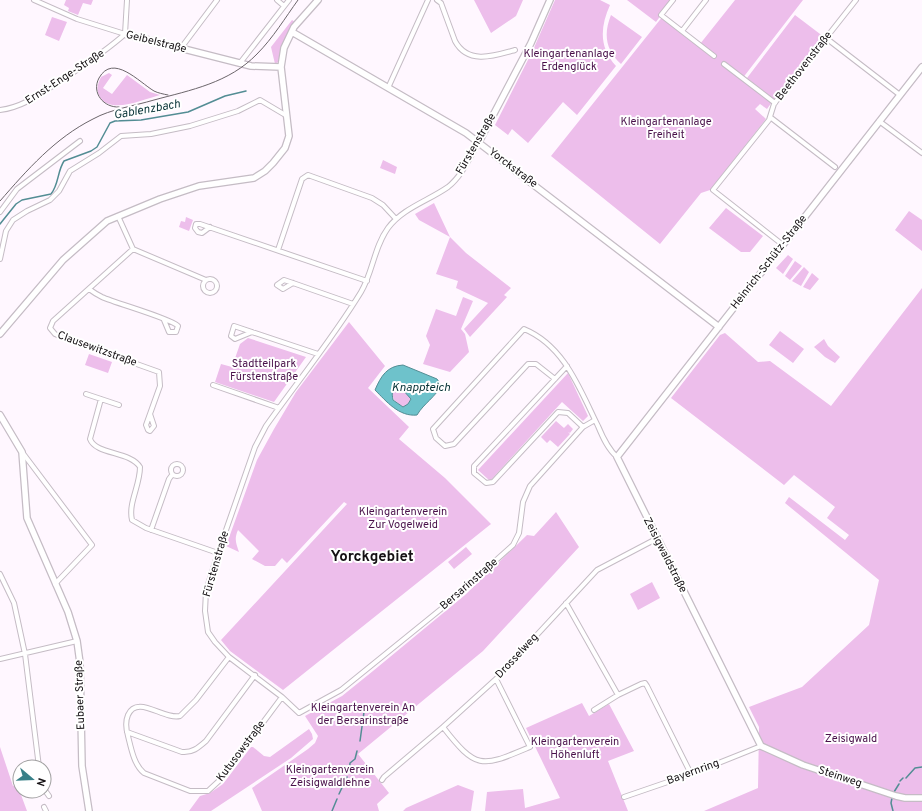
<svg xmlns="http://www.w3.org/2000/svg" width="922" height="811" font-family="Overpass,sans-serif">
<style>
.green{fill:#edbeeb}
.water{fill:#6ec2cb;stroke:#538d94;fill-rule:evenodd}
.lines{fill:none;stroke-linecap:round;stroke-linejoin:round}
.stream{stroke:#538d94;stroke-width:1.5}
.street-casing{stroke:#c5bcc5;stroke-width:6}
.secondary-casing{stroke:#c5bcc5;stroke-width:8}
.street{stroke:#fff;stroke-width:4}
.secondary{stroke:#fff;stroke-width:5.5}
.tram{stroke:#6c666b;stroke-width:1}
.labels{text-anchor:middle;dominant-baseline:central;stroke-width:4;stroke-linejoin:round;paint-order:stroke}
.street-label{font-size:11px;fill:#151114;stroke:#fff}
.park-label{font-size:11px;fill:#49114a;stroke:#fff}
.water-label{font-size:12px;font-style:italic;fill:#083337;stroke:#fff}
.district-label{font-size:15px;font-weight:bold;fill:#151114;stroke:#fff}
</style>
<rect width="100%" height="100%" fill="#fff7ff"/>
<!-- green -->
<path class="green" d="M66,0H93L91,5L83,3L78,15L68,11L69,8L64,5Z
M474,0H523L516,16L491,33Z
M555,0H600L610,5C600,27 599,48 616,66L577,115L563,102L528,143L512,129L508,135L495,125L533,50Z
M627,0H672L656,22Z
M735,0H803L742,79L772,102L767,109L760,104L755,109L766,119L710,190L701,193L660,244L551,156L663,16L700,44Z
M611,15L642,37L621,64C606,50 603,35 611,15Z
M795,15L824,37L774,100L747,78Z
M52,17L67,22L59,41L45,35Z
M292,20L295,22L285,38L278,62L275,64L271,47Z
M109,73L112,75L103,88L112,94L127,75L150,92L160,95C144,99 108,116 99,95C96,89 98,83 101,77Z
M383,160L397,167L395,174L380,168Z
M434,203L450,237L466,253L511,288L504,295L507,297L470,337L464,329L488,303L456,288L458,281L436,274L450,237L419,220L415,214Z
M726,208L763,236L750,252H741L709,228Z
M909,211L922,220V251L895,230Z
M186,217L193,220L189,231L179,227L181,221L185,222Z
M788,255L793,259L783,274L776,268Z
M795,261L802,266L790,280L785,276Z
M804,267L809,272L801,286L792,281Z
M812,273L819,279L810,290L803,287Z
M922,288V811H704L758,788L759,727L749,707L802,687L869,625L879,580L785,503L789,497L845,540L849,535L827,518L835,507L794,475L784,485L671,398L720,335L725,333L758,362L770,361L831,406Z
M463,297L473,301L461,329L465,334L469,352L450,372L423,364L430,345L426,336L436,309L456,316Z
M349,322L385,366L368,388L409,427L399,439L445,478L491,524L283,690L230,651L221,640L347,504L344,502L287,563L282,558L275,566H265L252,559L259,551L238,530C234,539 236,543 239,552L226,546L257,460L274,429L296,392Z
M780,331L804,349L793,363L769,345Z
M248,338L306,357L274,402L215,382L221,364L232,367L240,344Z
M824,339L828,346L840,357L835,363L825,357L814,347Z
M89,354L112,362L108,373L85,365Z
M568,373L588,416L583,421L562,402L490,481L478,470Z
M397,387L402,389L411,399L408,404L403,407L394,400L392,393L394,389Z
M556,421L564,428L568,424L573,429L570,433L568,432L570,434L558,447L550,440L547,443L541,437Z
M556,512L579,547L483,651L358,754L389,793L377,804L379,811H262L252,788L308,749L315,743L318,736L305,716L342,696L373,671L465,595L527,535L534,536Z
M466,547L472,554L454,569L448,562Z
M652,582L660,598L638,610L630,594Z
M582,703L589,716L609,704L634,751L608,761L628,811H485L487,792L523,789L525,808L560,798L526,728Z
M309,729L312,734L313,739L291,758L211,811H189L200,796L210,793L223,784L251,747H253L264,756L270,757Z
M0,747L13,786L17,784L27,811H0Z
M458,785L474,791L471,811H403L406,808Z"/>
<!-- water -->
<path class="water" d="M403,365L437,379L441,385C436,397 424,403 417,415C399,417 386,401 375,390C381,376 387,366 403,365ZM397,387L402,389L411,399L408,404L403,407L393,400C392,394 391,390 397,387Z"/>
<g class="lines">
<!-- stream -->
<path class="stream" d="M0,224L16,204L22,200L51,194C59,184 57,172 64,161L91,151L97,147L110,123L115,121L141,120L188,112L225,96L246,91
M360,741L364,712
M349,773L350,763L355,759L357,751
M906,778L915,768L922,767
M900,781L903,778
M894,792L899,784
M339,794L347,777
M892,798L891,803L893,811
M332,811L337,799"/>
<!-- street casing -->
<g class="street-casing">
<path id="street" d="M34,0L77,19L125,34
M277,0L284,6
M437,0L441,3L455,41C468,65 494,56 515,50
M673,0L661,15L714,56
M682,31L706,0
M125,34L127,0
M826,38L900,95
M181,48L217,0
M240,63L289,0
M724,64L775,103
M388,88L428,0
M0,110C25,107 44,91 65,78C86,64 106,51 125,34
M770,117L835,167
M879,121L922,153
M479,142C470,157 462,176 448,187C428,201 403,208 388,228C374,247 373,272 361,292C333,338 298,381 266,426L255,447L218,553L206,591L205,611L208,632L215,642L229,657L282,697L299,713L341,690L446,605L513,545L519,533L523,502L530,486L583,427L595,420
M0,212L17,189L80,141
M118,216L133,249L206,280
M210,227L202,233L198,232L195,228L196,224H200L367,281
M783,245L713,190L769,120L774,104L856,0
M133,249L53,321L50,328L55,334L64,338L159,372L160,386L146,425L148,430L150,431L154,426L150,414
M278,250L302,179L308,175L372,198L383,205L396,219
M0,259L6,231L13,220L27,211L50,200L59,191L70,171L99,153L121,136L151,134L190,126L238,111L260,100L287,116
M203 286a7 7 0 1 1 14 0a7 7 0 1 1-14 0Z
M293,283L283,289L277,285L284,280L293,283L353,304
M89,289C93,292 98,295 102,297C115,303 172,319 178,326L176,332H169L164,320
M252,332L235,339L231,336L234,326L318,354
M567,366L474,466V473L486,483L493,482L558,412L568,413L583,427
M555,379L536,364H528L454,444L445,446L436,438L433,429L524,329C565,346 580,390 598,426C603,438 608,449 617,457
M213,385L279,408
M86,394L119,405
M101,399L90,439C96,455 130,451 140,467C140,486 128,503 132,520L146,528L218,553
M22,452L92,545L55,584
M171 470a6 6 0 1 1 12 0a6 6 0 1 1-12 0Z
M151,530L169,479L172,475
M0,574L14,603L25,654L39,767
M566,603L618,695L641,684L645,683L647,686L691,774
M229,657L196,700L180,716C164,720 137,694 128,715C125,722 126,729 128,736C131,748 134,765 144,773L190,791H208L221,779L282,697
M0,659L77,641
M594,710L618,695
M443,727C477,771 482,767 530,747L496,679
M127,732L182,752C192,753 198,748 206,741L255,675
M382,780L384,777L443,727L496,679L597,570L656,539
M44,789L49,796
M624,797L691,774L761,746
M44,807L46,811"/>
</g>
<!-- secondary casing -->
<g class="secondary-casing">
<path id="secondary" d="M292,32L466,133L719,327
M125,34L251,66L281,67
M922,67L617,457L761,746L803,765L896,796L905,798H922
M479,142L531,43L550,0
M0,334L63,260L107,221L160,199L199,186L254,178L265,171L273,163L285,148L289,136L281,67L284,48L294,27L318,0
M0,415L22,452L27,518L68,612L77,641L80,663L82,766L89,811"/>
</g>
<!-- street -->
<use href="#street" class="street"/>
<!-- secondary -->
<use href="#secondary" class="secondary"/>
<!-- tram -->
<path class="tram" d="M119,107C104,108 91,93 99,78C113,53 139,82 154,91C158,93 163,94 168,95
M0,201C27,170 55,138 93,119C111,109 134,106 154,100C191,90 229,83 257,54C273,38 285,18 298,0"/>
</g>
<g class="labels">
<!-- street labels -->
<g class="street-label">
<text transform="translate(156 42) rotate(14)">Geibelstraße</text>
<text transform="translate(804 66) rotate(-52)">Beethovenstraße</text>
<text transform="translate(65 77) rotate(-33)">Ernst-Enge-Straße</text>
<text transform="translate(476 144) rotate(-60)">Fürstenstraße</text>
<text transform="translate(513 168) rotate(37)">Yorckstraße</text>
<text transform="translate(769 262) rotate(-52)">Heinrich-Schütz-Straße</text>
<text transform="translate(97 349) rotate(20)">Clausewitzstraße</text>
<text transform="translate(665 555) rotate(63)">Zeisigwaldstraße</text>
<text transform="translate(216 564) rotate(-74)">Fürstenstraße</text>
<text transform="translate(469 584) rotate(-41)">Bersarinstraße</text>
<text transform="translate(517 656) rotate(-47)">Drosselweg</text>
<text transform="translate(80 695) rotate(-92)">Eubaer Straße</text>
<text transform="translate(241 751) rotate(-53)">Kutusowstraße</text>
<text transform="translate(693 772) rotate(-20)">Bayernring</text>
<text transform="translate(840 777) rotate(18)">Steinweg</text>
</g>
<!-- park labels -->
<g class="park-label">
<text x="569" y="54">Kleingartenanlage<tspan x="569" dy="13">Erdenglück</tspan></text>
<text x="666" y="122">Kleingartenanlage<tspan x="666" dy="13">Freiheit</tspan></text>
<text x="264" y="364">Stadtteilpark<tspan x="264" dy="13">Fürstenstraße</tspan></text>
<text x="403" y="512">Kleingartenverein<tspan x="403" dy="13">Zur Vogelweid</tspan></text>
<text x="363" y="708">Kleingartenverein An<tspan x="363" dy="13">der Bersarinstraße</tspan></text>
<text x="851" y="739">Zeisigwald</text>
<text x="575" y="742">Kleingartenverein<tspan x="575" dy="13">Höhenluft</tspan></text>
<text x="330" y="770">Kleingartenverein<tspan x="330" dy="13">Zeisigwaldlehne</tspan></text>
</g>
<!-- water labels -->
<g class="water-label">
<text transform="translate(147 110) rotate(-10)">Gablenzbach</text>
<text x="421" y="388">Knappteich</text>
</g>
<!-- district labels -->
<g class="district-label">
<text x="372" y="557">Yorckgebiet</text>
</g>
</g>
<!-- north arrow -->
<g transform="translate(32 779) rotate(109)"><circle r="19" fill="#ffffff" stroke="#a1a0a1"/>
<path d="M0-3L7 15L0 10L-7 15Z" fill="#388088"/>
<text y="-6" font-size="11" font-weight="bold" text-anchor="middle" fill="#151114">N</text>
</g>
</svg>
